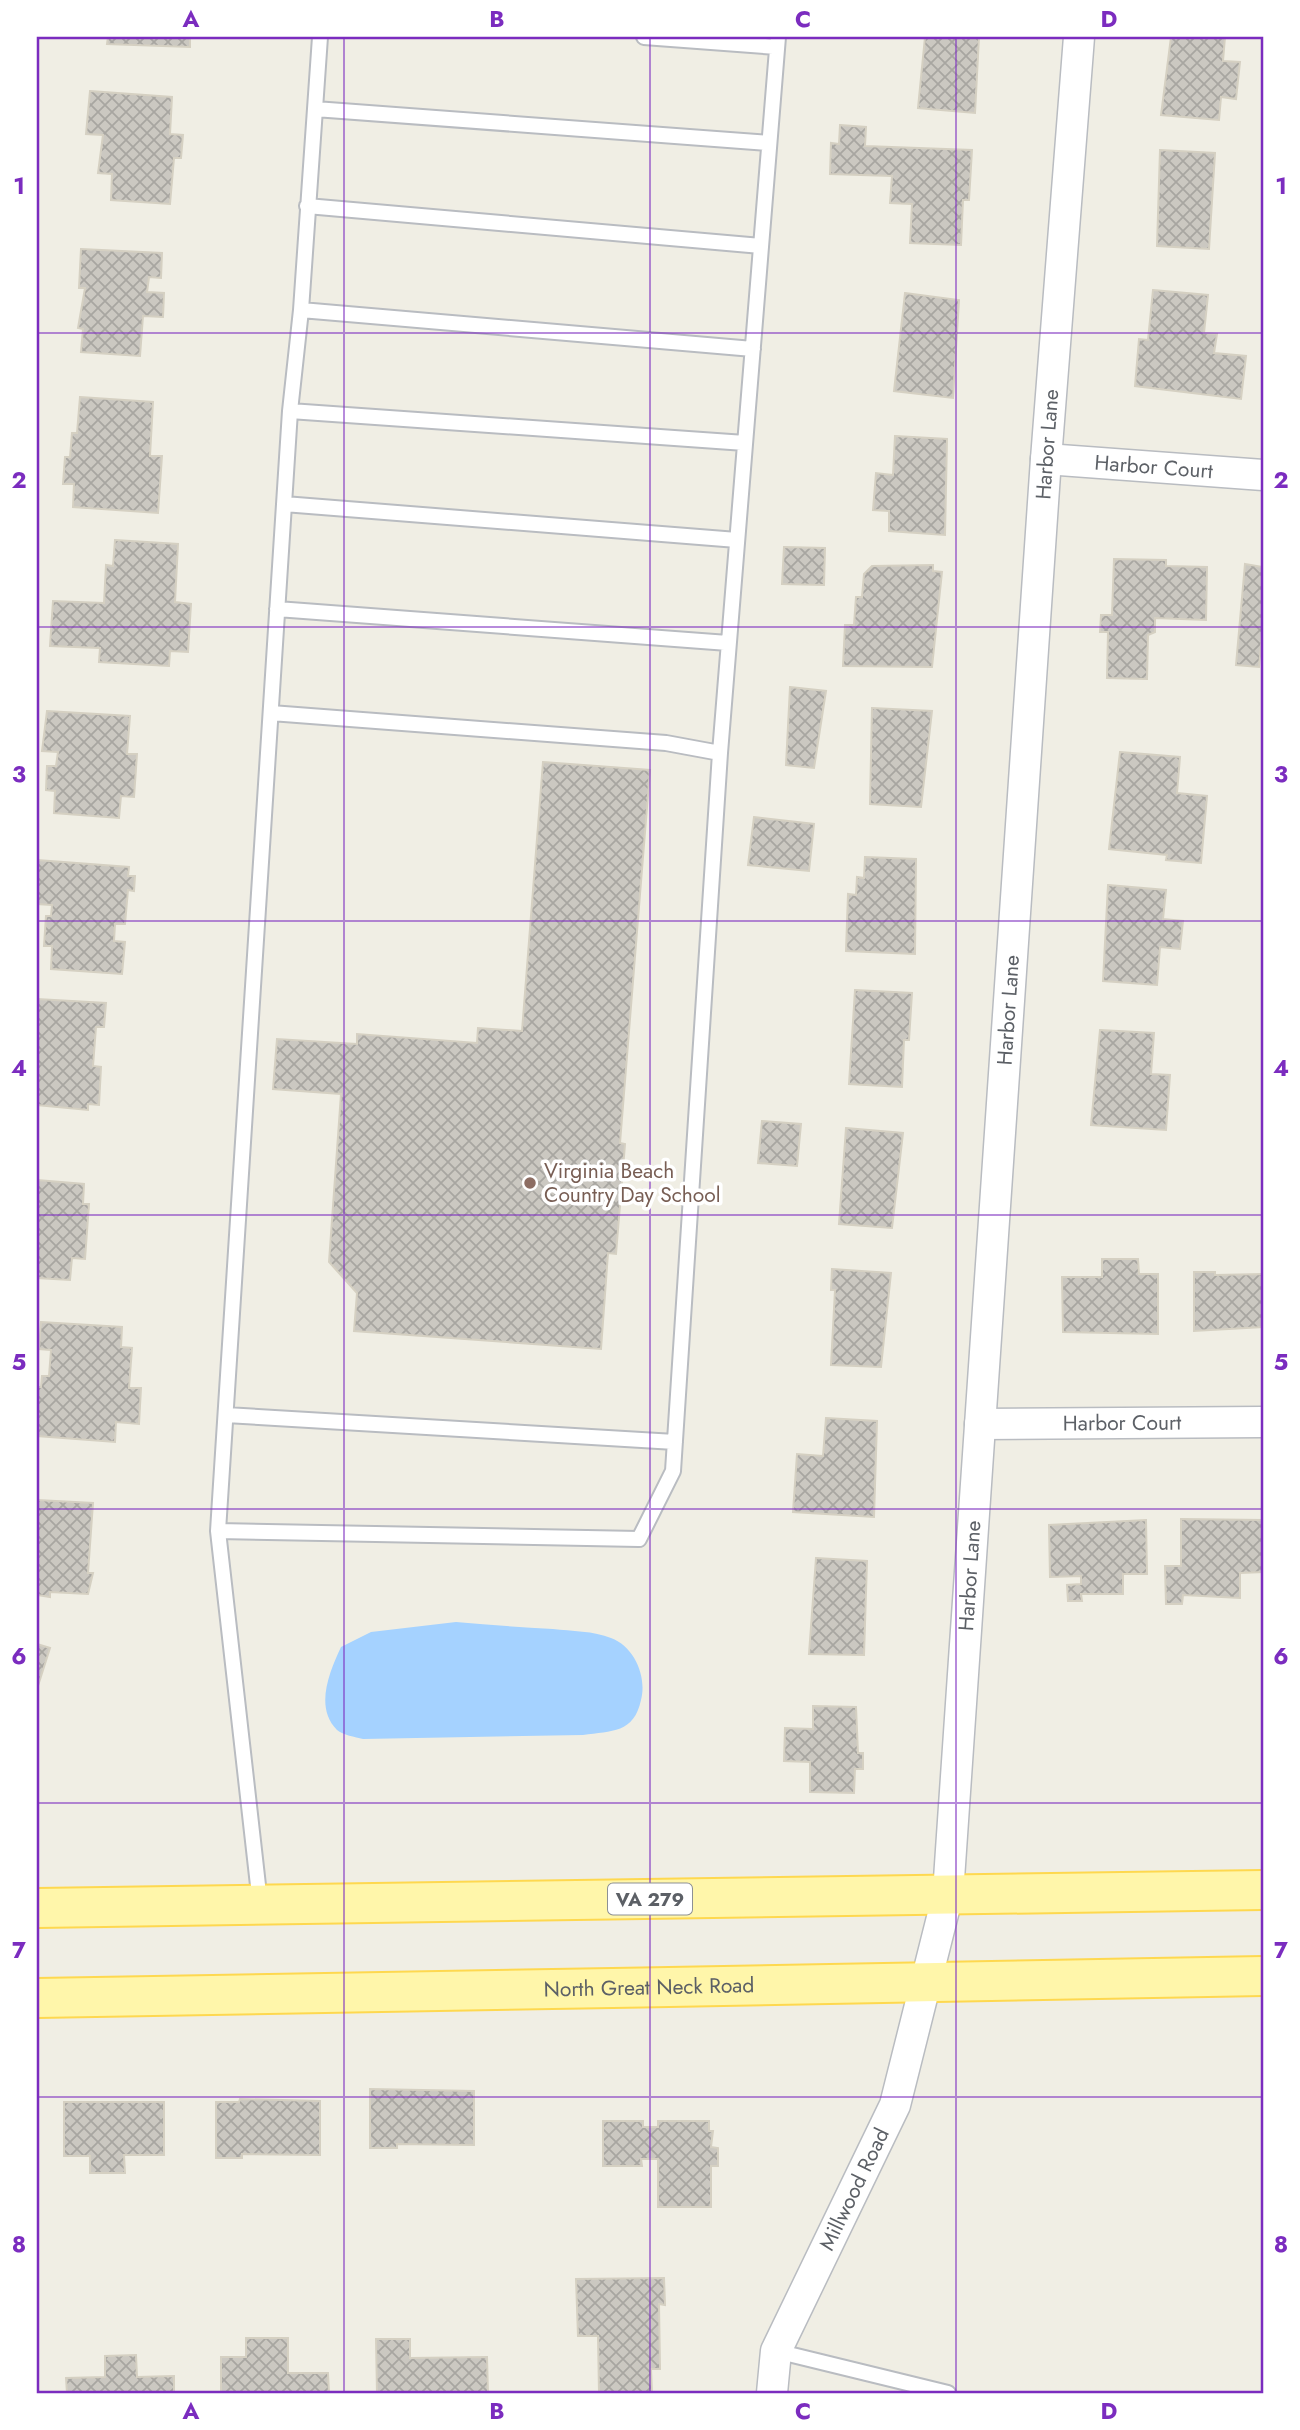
<svg xmlns="http://www.w3.org/2000/svg" width="1300" height="2430" font-family="Jost,sans-serif">
<style>
.water{fill:#a5d2ff}
.building{fill:url(#building-cross-hatch);stroke:#d5d0c2;stroke-width:2}
.lines{fill:none;stroke-linecap:round;stroke-linejoin:round}
.service-casing{stroke:#b9bcc1;stroke-width:18}
.minor-casing{stroke:#b9bcc1;stroke-width:33}
.primary-casing{stroke:#fed84f;stroke-width:42}
.service{stroke:#fff;stroke-width:14}
.minor{stroke:#fff;stroke-width:30}
.primary{stroke:#fff6aa;stroke-width:38}
.grid{fill:none;stroke:#7b2cbf;stroke-width:2;stroke-opacity:0.55}
.education-dot{fill:#8d6e63;stroke:#fff;stroke-width:2.5}
.labels{text-anchor:middle;dominant-baseline:central;stroke-width:7;stroke-linejoin:round;paint-order:stroke}
.shield{fill:#fff;stroke:#8d9094;stroke-width:2}
.shield-label{font-size:19px;font-weight:bold;fill:#5c6066}
.street-label{font-size:21px;fill:#5c6066;stroke:#fff}
.education-label{font-size:21px;fill:#785e54;stroke:#fff;text-anchor:start}
.neatline{fill:none;stroke:#7b2cbf;stroke-width:2.5}
.grid-label{font-size:23px;text-anchor:middle;font-weight:bold;fill:#7b2cbf}
</style>
<defs>
<pattern id="building-cross-hatch" width="8" height="8" patternUnits="userSpaceOnUse" patternTransform="scale(1.75)"><rect width="8" height="8" fill="#cbc8c1"/><path d="M0 0l8 8M0 8l8-8" fill="none" stroke="#a8a6a1"/></pattern>
</defs>
<rect width="100%" height="100%" fill="#f0eee4"/>
<!-- water -->
<path class="water" d="M456,1622C488,1625 520,1627 553,1629C571,1631 594,1631 611,1638C635,1647 647,1677 641,1700C634,1733 612,1731 583,1735L363,1739C355,1737 343,1735 337,1730C314,1707 330,1671 341,1647L371,1632Z"/>
<!-- building -->
<path class="building" d="M108,37H190V47L107,44Z
M925,37H979L975,113L918,108Z
M1171,37H1225L1223,61L1240,62L1236,99L1221,97L1219,120L1161,115Z
M90,91L172,97L170,134L183,135L181,158H174L170,204L111,200L112,174L98,173L103,135L86,134Z
M840,125L866,127L865,146L972,150L969,200H963L961,245L910,243L912,204L890,203L892,176L830,174L831,143L839,144Z
M1160,150L1215,153L1209,249L1157,246Z
M81,249L162,253L161,278L149,277L147,292L164,293L163,317L143,316L140,356L81,352L83,329L78,328L85,288H79Z
M1153,290L1208,295L1204,333L1217,334L1214,353L1246,356L1241,399L1135,386L1139,339L1148,340Z
M905,293L959,300L953,398L894,391Z
M80,397L153,402L150,456H162L158,513L73,507L74,484H63L65,457H70L72,433H77Z
M895,436L947,439L945,535L889,531V511L873,510L876,473L893,475Z
M115,540L178,544L175,602L191,604L188,652L170,651L169,666L99,662L100,648L50,646L53,601L104,603L106,565L113,566Z
M784,547L825,548L824,585L782,584Z
M1114,559L1166,560V566L1207,567L1206,620L1155,618V632L1148,635L1147,679L1107,678L1108,632H1100L1101,615H1112Z
M1245,564L1263,567V624L1259,667L1236,665Z
M933,565V571L942,572L932,667L843,666L845,625H854L856,597H862L864,574L872,566Z
M790,687L826,691L814,768L786,765Z
M872,708L932,711L921,807L870,804Z
M47,711L130,716L127,754H137L134,797L121,796L119,818L54,813L55,791L46,790L47,766H56L58,752L42,751Z
M1120,752L1180,757L1177,793L1207,796L1201,863L1166,860L1167,855L1109,849Z
M543,762L650,770L620,1143L625,1144L616,1254L608,1253L601,1349L354,1331L357,1293L329,1262L341,1094L273,1089L277,1039L357,1044V1034L477,1043L478,1028L522,1031Z
M754,817L814,824L809,871L748,865Z
M865,857L916,859L915,954L846,951L848,894L856,895L857,877L864,878Z
M37,860L129,867L128,876H135L134,891L128,890L125,924H115L114,941L125,942L122,974L51,969L52,946H44L46,916H51L52,905L37,904Z
M1108,885L1166,890L1163,919L1183,921L1180,949L1160,947L1157,985L1103,981Z
M855,990L912,993L909,1040H904L902,1087L849,1084Z
M37,999L106,1003L104,1027H96L93,1066L101,1067L99,1105L88,1104V1110L37,1105Z
M1100,1030L1154,1033L1151,1074L1170,1075L1166,1130L1091,1125Z
M762,1121L801,1124L797,1166L758,1163Z
M846,1128L903,1133L892,1228L839,1224Z
M37,1180L84,1184L83,1204H89L85,1259L72,1258L70,1280L37,1278Z
M1102,1259H1138L1139,1274H1158V1334L1063,1332L1062,1277H1102Z
M832,1269L891,1273L881,1367L831,1365L835,1290H831Z
M1194,1272H1215V1275L1263,1274V1327L1194,1331Z
M41,1322L122,1327L121,1347L132,1348L129,1388H141L139,1424L116,1422L115,1442L37,1436V1387H41L42,1376H49L51,1350L39,1349Z
M826,1418L877,1421L874,1517L793,1512L797,1454L823,1456Z
M37,1500L93,1503L88,1573H93L88,1594L50,1592V1597L37,1595Z
M1181,1519L1263,1520V1572L1240,1573V1598L1183,1595L1182,1604H1166L1165,1566H1181Z
M1146,1520L1147,1574H1123V1594H1081L1082,1601H1068L1067,1585L1081,1584V1576L1050,1577L1049,1525Z
M816,1558L867,1561L864,1655L809,1654Z
M37,1644L50,1648L37,1689Z
M813,1706L856,1707L858,1753H863V1769H855L854,1793L810,1792V1762L784,1761L785,1728L813,1729Z
M370,2089L474,2091V2145L397,2144V2148H370Z
M240,2099L320,2101V2155L242,2154V2158H216V2102H239Z
M64,2102H164V2155H124L125,2173H90V2156H64Z
M603,2121H643V2127H658V2121H709V2131H713L711,2147L718,2148V2166H711V2207H658V2159H641L642,2166H603Z
M664,2278L665,2305L659,2304L660,2369H651L652,2393H599L598,2336H578L576,2279Z
M246,2338H288V2373H328L329,2393H221V2357H246Z
M376,2339H410V2358L487,2357L488,2393H377Z
M136,2355L137,2377L174,2376V2393H67L66,2378L105,2377V2356Z"/>
<g class="lines">
<!-- service casing -->
<g class="service-casing">
<path id="service" d="M644,37L777,47
M315,109L769,143
M307,206L761,246
M301,310L753,349
M290,411L745,443
M284,504L737,540
M277,609L728,643
M271,713L666,743L720,753
M226,1415L675,1442
M218,1531L639,1539L673,1471L720,753L778,37
M260,1903L218,1531L290,411L301,310L320,37
M776,2351L948,2393"/>
</g>
<!-- minor casing -->
<g class="minor-casing">
<g id="minor">
<path id="s1" d="M1046,459L1263,475"/>
<path id="s2" d="M980,1424L1263,1422"/>
<path id="s3" d="M772,2393L776,2351L895,2105L948,1894L1046,459L1079,37"/>
</g>
</g>
<!-- primary casing -->
<g class="primary-casing">
<g id="primary">
<path d="M37,1908L1263,1890"/>
<path id="s4" d="M37,1998C446,1994 854,1981 1263,1976"/>
</g>
</g>
<!-- service -->
<use href="#service" class="service"/>
<!-- minor -->
<use href="#minor" class="minor"/>
<!-- primary -->
<use href="#primary" class="primary"/>
</g>
<!-- grid -->
<path class="grid" d="M344,37V2393M650,37V2393M956,37V2393M37,333H1263M37,627H1263M37,921H1263M37,1215H1263M37,1509H1263M37,1803H1263M37,2097H1263"/>
<!-- markers -->
<circle class="education-dot" cx="530" cy="1183" r="7"/>
<g class="labels">
<!-- shield labels -->
<rect class="shield" x="608" y="1883.5" width="84" height="31" rx="5"/>
<g class="shield-label">
<text x="650" y="1899">VA 279</text>
</g>
<!-- street labels -->
<g class="street-label">
<text stroke="none"><textPath href="#s3" startOffset="1986">Harbor Lane</textPath></text>
<text stroke="none"><textPath href="#s1" startOffset="108">Harbor Court</textPath></text>
<text stroke="none"><textPath href="#s3" startOffset="1419">Harbor Lane</textPath></text>
<text stroke="none"><textPath href="#s2" startOffset="142">Harbor Court</textPath></text>
<text stroke="none"><textPath href="#s3" startOffset="852">Harbor Lane</textPath></text>
<text stroke="none"><textPath href="#s4" startOffset="612">North Great Neck Road</textPath></text>
<text stroke="none"><textPath href="#s3" startOffset="222">Millwood Road</textPath></text>
</g>
<!-- education labels -->
<g class="education-label">
<text x="544" y="1171">Virginia Beach<tspan x="544" dy="24">Country Day School</tspan></text>
</g>
</g>
<!-- border -->
<rect width="1300" height="2430" fill="none" stroke="#ffffff" stroke-width="77"/>
<rect x="38" y="38" width="1224" height="2354" class="neatline"/>
<g class="grid-label">
<text x="191" y="27">A</text>
<text x="497" y="27">B</text>
<text x="803" y="27">C</text>
<text x="1109" y="27">D</text>
<text x="19" y="194">1</text>
<text x="1281" y="194">1</text>
<text x="19" y="488">2</text>
<text x="1281" y="488">2</text>
<text x="19" y="782">3</text>
<text x="1281" y="782">3</text>
<text x="19" y="1076">4</text>
<text x="1281" y="1076">4</text>
<text x="19" y="1370">5</text>
<text x="1281" y="1370">5</text>
<text x="19" y="1664">6</text>
<text x="1281" y="1664">6</text>
<text x="19" y="1958">7</text>
<text x="1281" y="1958">7</text>
<text x="19" y="2252">8</text>
<text x="1281" y="2252">8</text>
<text x="191" y="2419">A</text>
<text x="497" y="2419">B</text>
<text x="803" y="2419">C</text>
<text x="1109" y="2419">D</text>
</g>
</svg>
